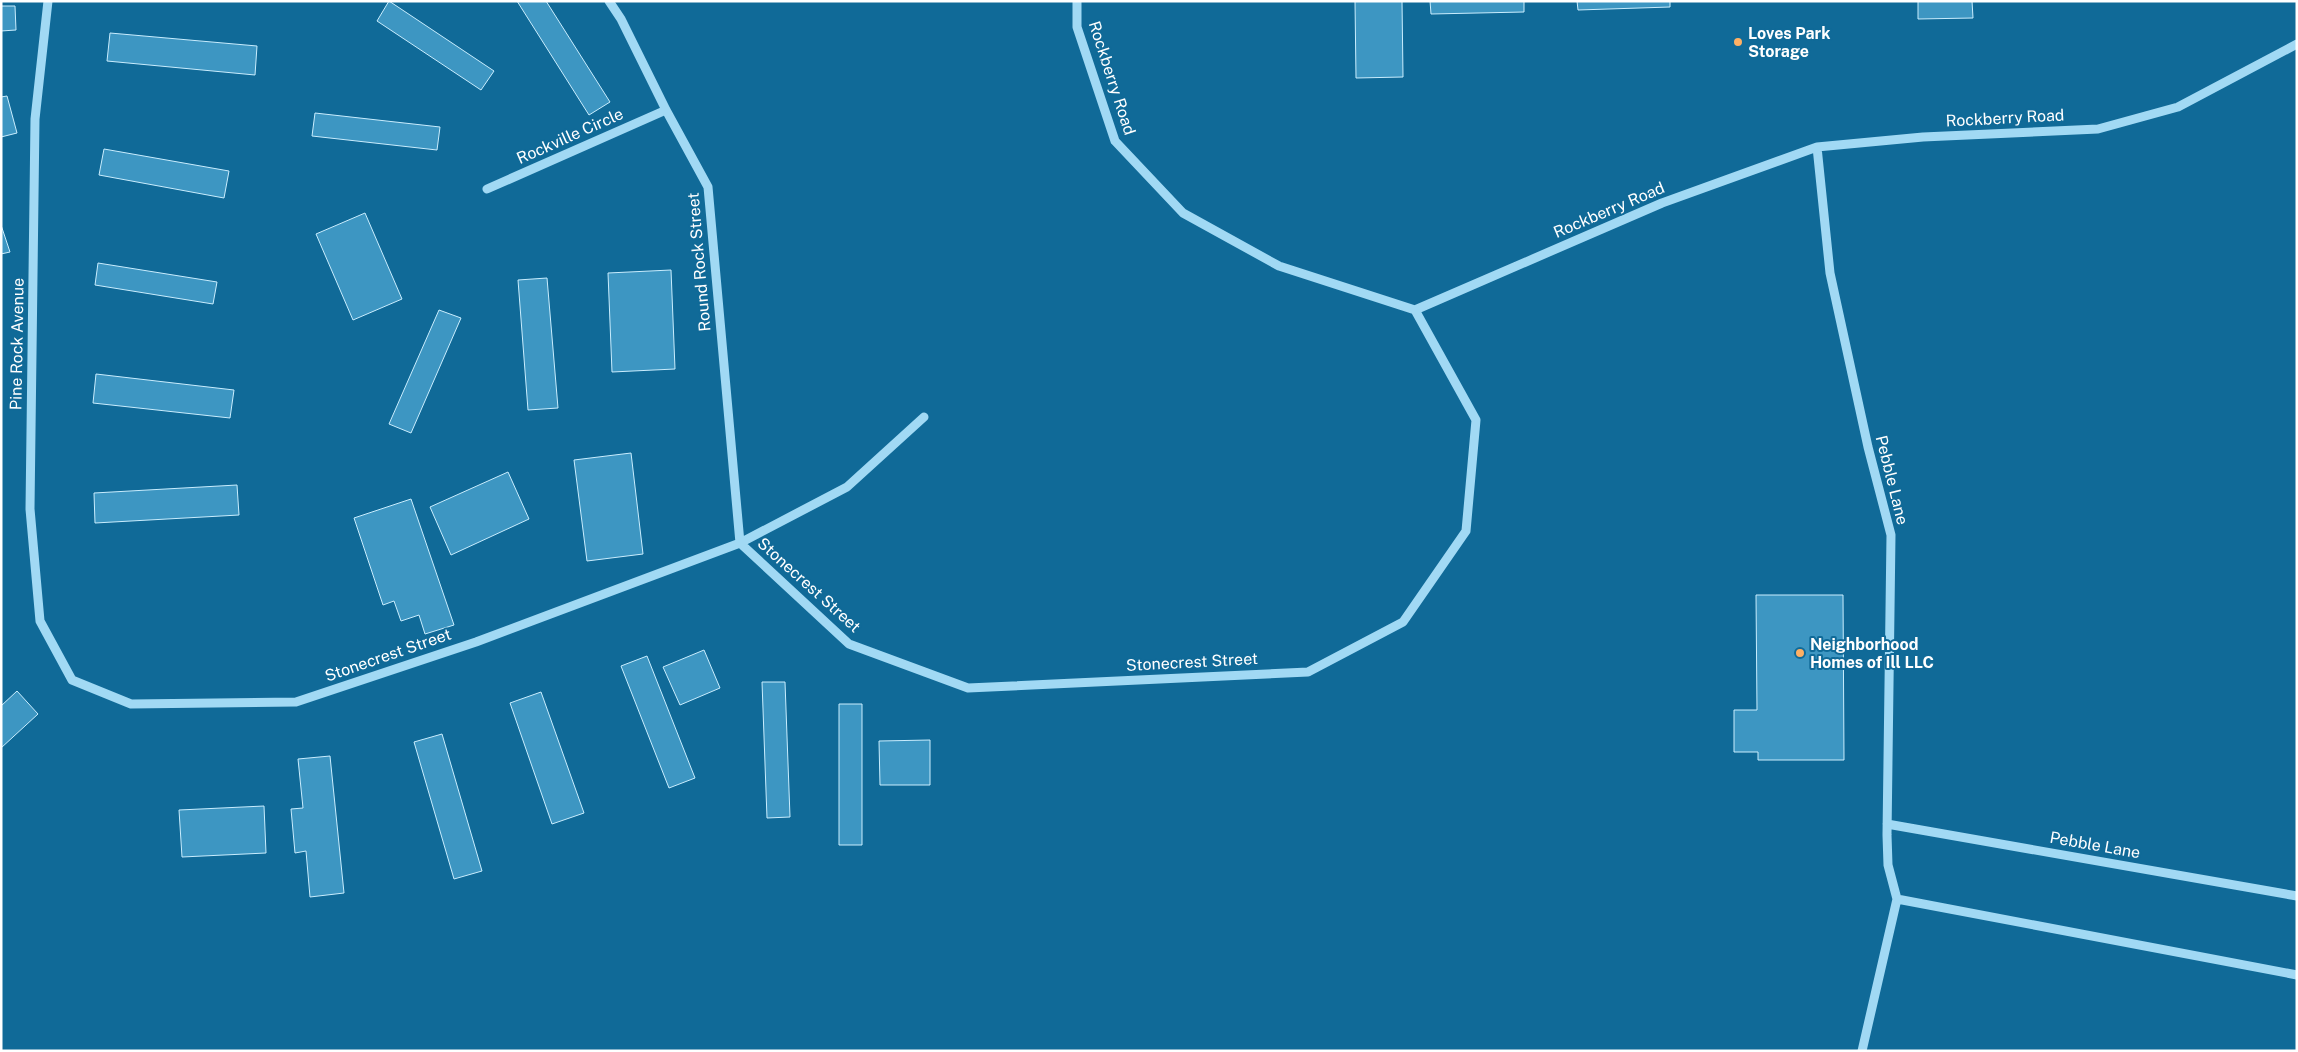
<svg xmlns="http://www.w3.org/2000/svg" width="2298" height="1052" font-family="'Public Sans',sans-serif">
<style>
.building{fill:#3d96c2;stroke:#c9edfe}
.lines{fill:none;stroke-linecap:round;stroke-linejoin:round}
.minor{stroke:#a1d9f4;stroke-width:9}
.poi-dot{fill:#ffb064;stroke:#106a98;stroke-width:2}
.labels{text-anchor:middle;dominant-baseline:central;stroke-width:4;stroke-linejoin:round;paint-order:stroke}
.poi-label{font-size:16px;font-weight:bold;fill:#fff;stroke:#106a98;text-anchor:start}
.street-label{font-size:16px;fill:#fff;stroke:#106a98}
</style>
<rect width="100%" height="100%" fill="#106a98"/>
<!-- building -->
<path class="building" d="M389,1L494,71L481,90L377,21Z
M517,1H546L610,102L589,115Z
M1355,1H1402L1403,77L1356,78Z
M1430,1H1524V12L1431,14Z
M1577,1H1670V7L1578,10Z
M1918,1H1972L1973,18L1918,19Z
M1,6H15L16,30L1,31Z
M110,33L257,46L255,75L107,61Z
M7,96L17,133L1,137V97Z
M315,113L440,127L437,150L312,136Z
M104,149L229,171L224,198L99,175Z
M365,213L402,299L353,320L316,234Z
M1,225L10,252L1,254Z
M98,263L217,282L213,304L95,285Z
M671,270L675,369L612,372L608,273Z
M547,278L558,408L528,410L518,280Z
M439,310L461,318L411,433L389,424Z
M96,374L234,390L230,418L93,403Z
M631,453L643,554L587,561L574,460Z
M508,472L529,519L451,555L430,507Z
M237,485L239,515L95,523L94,493Z
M411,499L454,625L425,634L419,615L401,621L394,601L383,605L354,518Z
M1756,595H1843L1844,760H1758V752H1734V710H1757Z
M704,650L720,688L680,705L663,667Z
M647,656L695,778L669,788L621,666Z
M762,682H785L790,817L767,818Z
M17,691L38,714L1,748V706Z
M541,692L584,813L552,824L510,703Z
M839,704H862V845H839Z
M442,734L482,871L454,879L414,742Z
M930,740V785H880L879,741Z
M330,756L344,893L310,897L306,851L295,853L291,809L303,808L298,759Z
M264,806L266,853L182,857L179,810Z"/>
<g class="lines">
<!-- minor -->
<path class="minor" d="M48,1L35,119L30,509L40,621L72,680L131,704L296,702L476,642L740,543L849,644L968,688L1308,672L1403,622L1466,531L1476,420L1415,310
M609,1L621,19L666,110L708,187L740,543L847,487L924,417
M1077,1V27L1115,141L1183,213L1279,266L1415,310L1662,203L1817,147L1923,137L2098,129L2178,107L2297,44
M1817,147L1830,273L1868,447L1891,535L1887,835L1888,865L1897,899L1862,1051
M487,189L666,110
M1887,824L2297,896
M1897,899L2297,975"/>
</g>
<!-- markers -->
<g class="poi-dot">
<circle cx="1738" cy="42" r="5"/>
<circle cx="1800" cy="653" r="5"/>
</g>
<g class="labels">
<!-- poi labels -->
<g class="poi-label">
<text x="1748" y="33">Loves Park<tspan x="1748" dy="18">Storage</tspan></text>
<text x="1810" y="644">Neighborhood<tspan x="1810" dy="18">Homes of Ill LLC</tspan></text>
</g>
<!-- street labels -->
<g class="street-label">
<text transform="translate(1112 78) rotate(72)">Rockberry Road</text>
<text transform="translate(2005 118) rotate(-3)">Rockberry Road</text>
<text transform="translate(570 136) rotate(-24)">Rockville Circle</text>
<text transform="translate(1609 210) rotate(-23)">Rockberry Road</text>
<text transform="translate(699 262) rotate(-95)">Round Rock Street</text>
<text transform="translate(17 344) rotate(-89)">Pine Rock Avenue</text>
<text transform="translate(1892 480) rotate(76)">Pebble Lane</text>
<text transform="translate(809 585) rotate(42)">Stonecrest Street</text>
<text transform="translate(388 655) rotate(-19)">Stonecrest Street</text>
<text transform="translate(1192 662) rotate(-3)">Stonecrest Street</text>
<text transform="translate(2095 845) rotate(10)">Pebble Lane</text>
</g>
</g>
<!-- border -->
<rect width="2298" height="1052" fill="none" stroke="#ffffff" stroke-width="5"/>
</svg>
